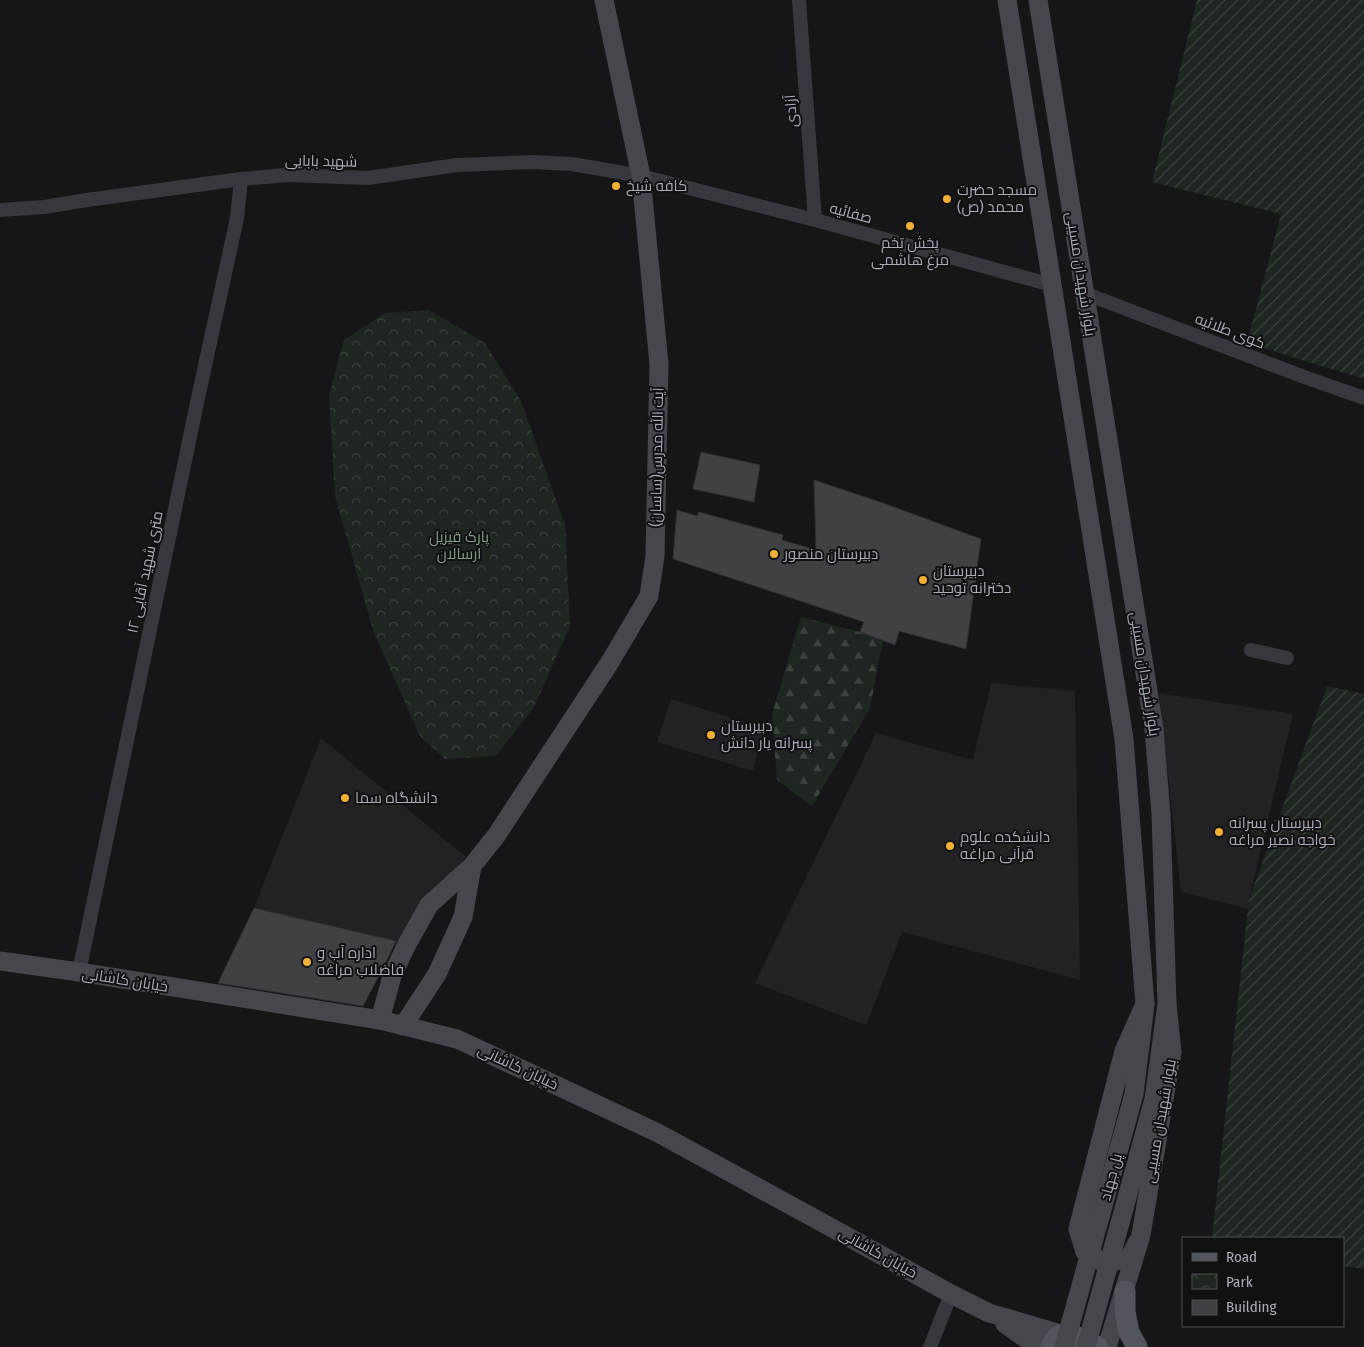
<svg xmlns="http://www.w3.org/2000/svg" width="1364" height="1347" font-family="'Fira Sans Condensed',Cairo,sans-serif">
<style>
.built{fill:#222225}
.forest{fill:url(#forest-firs)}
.park{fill:url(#park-crowns)}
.garden{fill:url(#garden-furrows)}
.building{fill:#404145;stroke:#303034}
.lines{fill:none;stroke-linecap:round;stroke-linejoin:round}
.street{stroke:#37383d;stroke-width:14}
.secondary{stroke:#45474d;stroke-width:19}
.primary{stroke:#53555c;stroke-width:21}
.secondary-bridge{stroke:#45474d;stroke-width:19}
.poi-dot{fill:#f2b134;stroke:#111113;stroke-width:2}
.labels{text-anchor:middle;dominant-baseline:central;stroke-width:4;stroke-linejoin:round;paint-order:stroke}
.street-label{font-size:15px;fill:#a8adb8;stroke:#111113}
.poi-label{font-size:15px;fill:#a8adb8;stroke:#111113;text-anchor:start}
.park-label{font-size:15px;fill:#7fa381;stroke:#111113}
</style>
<defs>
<pattern id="forest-firs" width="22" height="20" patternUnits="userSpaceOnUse" patternTransform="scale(1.25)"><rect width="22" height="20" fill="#1e261f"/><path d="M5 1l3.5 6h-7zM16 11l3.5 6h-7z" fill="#3c433d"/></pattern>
<pattern id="park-crowns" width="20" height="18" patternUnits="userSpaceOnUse" patternTransform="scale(1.25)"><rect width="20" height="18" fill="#1e261f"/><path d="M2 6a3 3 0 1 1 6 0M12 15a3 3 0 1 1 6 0" fill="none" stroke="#3c433d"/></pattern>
<pattern id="garden-furrows" width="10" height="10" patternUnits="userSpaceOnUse" patternTransform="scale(1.25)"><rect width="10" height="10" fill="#1e261f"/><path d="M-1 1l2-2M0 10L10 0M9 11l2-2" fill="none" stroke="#3c433d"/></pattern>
</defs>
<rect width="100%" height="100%" fill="#161618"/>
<!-- built -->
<path class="built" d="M991,683L1075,691L1080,980L902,932L866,1025L755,983L876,733L973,760Z
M1159,693L1293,714L1249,899L1248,909L1181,892Z
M671,699L764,728L753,771L657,742Z
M321,738L466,857L397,942L254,908Z"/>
<!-- forest -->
<path class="forest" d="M801,617L860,632L883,640L870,708L812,806L777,780L772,714Z"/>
<!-- park -->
<path class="park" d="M429,310L485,343L521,401L565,525L570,626L534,707L496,756L445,759L420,736L374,633L335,496L329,395L344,340L385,313Z"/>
<!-- garden -->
<path class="garden" d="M1197,0H1364V379L1247,343L1281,214L1152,182Z
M1327,686L1364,694V1269L1343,1266V1238H1212L1249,899Z"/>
<!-- building -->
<path class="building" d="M701,452L760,465L754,502L693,489Z
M814,480L883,503L981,539L966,649L899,631L895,645L860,632L864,622L673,559L677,510L697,516L699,512L783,535L782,540L816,550Z
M254,908L396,941L384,966L363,1006L218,983Z"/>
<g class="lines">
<!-- street -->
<path class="street" d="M799,0L815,220
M0,210L44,207L87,200L241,179L287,175L368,178L457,165L533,162L572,164L641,176L815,220L1052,285
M1084,293L1307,378L1364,398
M1251,650L1287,658
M79,972L198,398L237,218L241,179
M930,1347L951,1294"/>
<!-- secondary -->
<path class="secondary" d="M1007,0L1124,739L1145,1004L1124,1051L1078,1229L1085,1252L1106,1264L1130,1257L1137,1243
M1038,0L1154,729L1161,814L1167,1004L1172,1052L1141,1235L1107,1347
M0,961L79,972L380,1020L457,1039L658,1133L843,1234L951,1294L989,1313L1061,1334
M380,1020L392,976L407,944L429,905L472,866L496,836L610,662L649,596L655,556L659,364L641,176L604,0
M403,1026L437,974L463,917L472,866
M1005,1324L1038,1347"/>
<!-- primary -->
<path class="primary" d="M1125,1291V1312L1129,1332L1137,1347
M1051,1347C1059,1323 1083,1339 1098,1347"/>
<!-- secondary-bridge -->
<path class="secondary-bridge" d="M1064,1347L1134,1094L1145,1004
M1086,1347L1154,1099L1167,1004"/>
</g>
<!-- markers -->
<g class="poi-dot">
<circle cx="616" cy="186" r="5"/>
<circle cx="947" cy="199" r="5"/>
<circle cx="910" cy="226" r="5"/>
<circle cx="774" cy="554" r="5"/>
<circle cx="923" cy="580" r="5"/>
<circle cx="711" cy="735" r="5"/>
<circle cx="345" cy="798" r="5"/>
<circle cx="1219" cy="832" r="5"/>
<circle cx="950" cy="846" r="5"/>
<circle cx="307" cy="962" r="5"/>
</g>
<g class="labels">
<!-- street labels -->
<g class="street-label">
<text transform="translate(791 111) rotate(-94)">آزادی</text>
<text transform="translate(321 161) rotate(1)">شهید بابایی</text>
<text transform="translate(851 213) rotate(15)">صفائیه</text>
<text transform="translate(1081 274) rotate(81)">بلوار شهیدان مسیبی</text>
<text transform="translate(1230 331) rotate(21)">کوی طلائیه</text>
<text transform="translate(657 457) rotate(-89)">آیت الله مدرس(ساسان)</text>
<text transform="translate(145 572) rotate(-78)">۱۲ متری شهید آقایی</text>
<text transform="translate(1145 674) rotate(81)">بلوار شهیدان مسیبی</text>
<text transform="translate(125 980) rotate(9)">خیابان کاشانی</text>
<text transform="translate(518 1067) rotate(25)">خیابان کاشانی</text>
<text transform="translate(1160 1121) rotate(-80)">بلوار شهیدان مسیبی</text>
<text transform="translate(1111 1177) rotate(-75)">پل جهاد</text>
<text transform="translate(878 1253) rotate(29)">خیابان کاشانی</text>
</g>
<!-- poi labels -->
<g class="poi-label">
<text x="626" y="186">کافه شیخ</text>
<text x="957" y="190">مسجد حضرت<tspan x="957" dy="17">محمد (ص)</tspan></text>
<text x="910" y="243" text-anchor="middle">پخش تخم<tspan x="910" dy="17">مرغ هاشمی</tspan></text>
<text x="784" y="554">دبیرستان منصور</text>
<text x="933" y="571">دبیرستان<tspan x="933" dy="17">دخترانه توحید</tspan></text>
<text x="721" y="726">دبیرستان<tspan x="721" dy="17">پسرانه یار دانش</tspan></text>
<text x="355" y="798">دانشگاه سما</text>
<text x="1229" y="823">دبیرستان پسرانه<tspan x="1229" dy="17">خواجه نصیر مراغه</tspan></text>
<text x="960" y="837">دانشکده علوم<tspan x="960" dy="17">قرآنی مراغه</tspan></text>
<text x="317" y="953">اداره آب و<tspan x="317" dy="17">فاضلاب مراغه</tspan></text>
</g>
<!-- park labels -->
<g class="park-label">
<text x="459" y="537">پارک قیزیل<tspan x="459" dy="17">ارسالان</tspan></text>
</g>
</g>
<!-- legend -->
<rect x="1182" y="1237" width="162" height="90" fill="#111113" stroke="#4d4f55"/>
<rect x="1192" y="1253" width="25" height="8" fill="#53555c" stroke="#4d4f55"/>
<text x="1226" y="1262" font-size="15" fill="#a8adb8">Road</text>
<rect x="1192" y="1274" width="25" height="15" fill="url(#park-crowns)" stroke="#4d4f55"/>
<text x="1226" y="1287" font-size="15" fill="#a8adb8">Park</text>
<rect x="1192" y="1300" width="25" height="15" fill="#404145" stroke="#4d4f55"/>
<text x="1226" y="1312" font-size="15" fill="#a8adb8">Building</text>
</svg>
